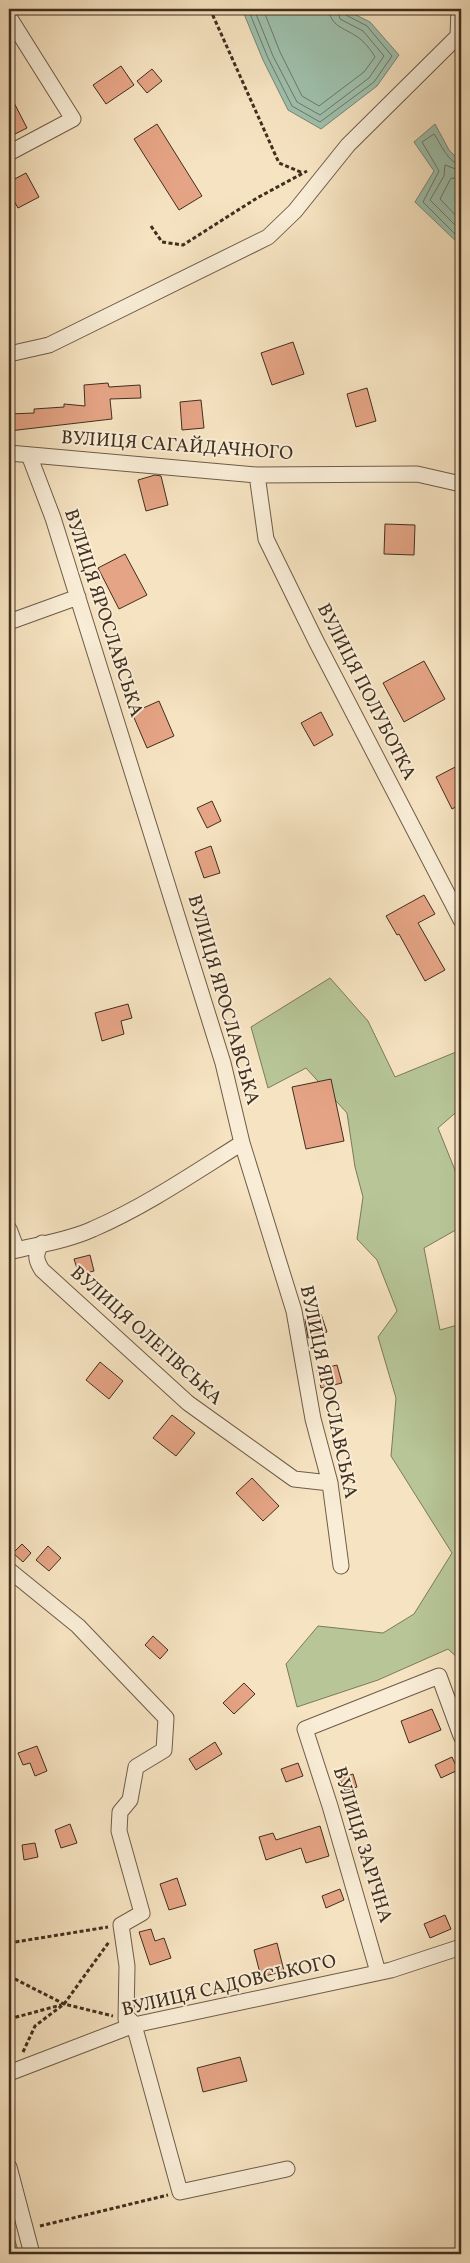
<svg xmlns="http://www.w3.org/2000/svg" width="470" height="2263" font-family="Vollkorn,serif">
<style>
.green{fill:#b7c597;stroke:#7c7a5b}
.water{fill:#9ebfac;stroke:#788574}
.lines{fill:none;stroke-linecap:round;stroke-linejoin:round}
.shore{stroke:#6f7766;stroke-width:1}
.building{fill:#e5a485;stroke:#402f1f}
.minor-casing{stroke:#6e5c48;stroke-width:17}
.path{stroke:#402f1f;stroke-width:3;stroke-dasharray:4 2.5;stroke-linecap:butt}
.minor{stroke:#f9edd7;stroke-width:15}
.labels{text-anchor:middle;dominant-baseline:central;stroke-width:4;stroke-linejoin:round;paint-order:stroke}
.street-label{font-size:19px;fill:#402f1f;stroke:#f9edd7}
</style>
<rect width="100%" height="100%" fill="#f6e3c1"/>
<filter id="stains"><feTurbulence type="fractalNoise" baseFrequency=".004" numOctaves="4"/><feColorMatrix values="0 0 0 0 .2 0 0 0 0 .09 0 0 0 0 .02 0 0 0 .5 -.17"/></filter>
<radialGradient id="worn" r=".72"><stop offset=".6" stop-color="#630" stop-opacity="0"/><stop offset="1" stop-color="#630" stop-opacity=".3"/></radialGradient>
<!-- green -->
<path class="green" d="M330,978L368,1021L395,1077L461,1050V1108L438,1128L461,1185V1227L424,1248L440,1330L461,1324V1661L448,1649L378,1680L297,1707L286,1664L318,1626L383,1633L414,1614L452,1553L391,1456L396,1398L378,1337L397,1311L377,1260L357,1239L363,1197L355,1167L347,1113L306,1068L268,1088L251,1027Z
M9,2220L19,2254H9Z"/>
<!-- water -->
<path class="water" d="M242,9H344L370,22L399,55L377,86L321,129L288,110L263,60Z
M435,124L449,150L461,162V246L415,202L434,171L414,142Z"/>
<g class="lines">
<!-- shore -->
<path class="shore" d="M248,9L268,58L292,106L320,122L374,82L392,56L367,26L346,15L343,9
M254,9L273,56L297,102L320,115L369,78L384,56L363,31L340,19L337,9
M263,9L280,52L302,96L319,106L364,72L375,57C371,50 363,40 356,36C344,28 330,26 329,9
M461,165C448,163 441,144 434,134L422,142L439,171L423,202L461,240
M461,171L445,165L444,176L430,200L461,231
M461,179L451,178L440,199L461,221"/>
</g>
<!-- building -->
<path class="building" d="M121,66L134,85L106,104L93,85Z
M152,69L162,81L147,93L137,81Z
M9,93L27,128L9,137Z
M157,124L202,196L179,210L134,139Z
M26,173L39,197L18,208L9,192V182Z
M293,342L304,374L272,385L261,353Z
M108,383L109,387L140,385L141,398L110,399L112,419L9,431V414L34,413V409L64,407V404L85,406L84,385Z
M367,388L376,421L356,427L347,394Z
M201,400L204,428L182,430L180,402Z
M155,475L161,476L168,505L146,511L138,480Z
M385,524L415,525L414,555L384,554Z
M125,554L147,595L119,609L98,568Z
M424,661L445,699L404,722L383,683Z
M159,701L174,736L147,748L132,713Z
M321,712L333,735L314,746L301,723Z
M461,764V804L452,809L436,777Z
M212,801L221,821L207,828L197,808Z
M211,846L220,873L204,878L195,852Z
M424,895L435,914L418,923L445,970L425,981L399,934L397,935L386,916Z
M128,1004L132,1018L121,1021L124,1034L102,1041L95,1013Z
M331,1079L344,1141L306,1149L292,1087Z
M90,1255L94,1271L79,1275L74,1259Z
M321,1314L327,1332L308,1338L305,1319Z
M100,1362L123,1381L109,1399L86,1380Z
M337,1365L342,1383L321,1388L317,1370Z
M172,1415L195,1433L176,1456L153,1438Z
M252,1478L279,1506L263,1521L236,1493Z
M22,1544L31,1553L23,1562L13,1553Z
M48,1546L61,1558L49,1571L36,1560Z
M153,1636L168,1650L160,1659L145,1645Z
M244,1683L255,1694L234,1714L223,1703Z
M432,1709L441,1730L409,1743L401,1721Z
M215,1742L222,1754L196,1770L189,1759Z
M37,1746L47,1771L35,1776L30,1763L23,1765L18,1753Z
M452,1757L458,1770L441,1778L435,1765Z
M298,1763L303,1776L286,1782L281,1769Z
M353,1774L357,1787L345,1791L340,1779Z
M70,1824L77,1843L61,1848L55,1830Z
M320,1826L329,1856L306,1863L301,1848L266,1860L259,1837L273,1833L276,1840Z
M35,1843L38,1857L24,1860L22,1845Z
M177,1878L186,1905L169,1910L160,1884Z
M340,1889L344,1900L326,1908L322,1896Z
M445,1915L451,1929L430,1938L424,1924Z
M151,1929L155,1941L164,1938L171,1958L150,1965L139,1932Z
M277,1943L284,1971L261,1977L254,1950Z
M240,2057L247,2081L203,2092L197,2068Z"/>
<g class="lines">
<!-- minor casing -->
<g class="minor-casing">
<path id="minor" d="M9,17L73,119L9,153
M9,354L49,345L268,237L295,211L348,145L458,36L459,9
M9,453L257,475L417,474L461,484
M29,455L53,518L223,1063L242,1143L294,1311L313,1419L330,1483L341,1566
M257,475L266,539L316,641L461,920
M9,622L78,597
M9,1229L17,1250
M42,1243C35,1254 35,1259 42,1270L188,1403L294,1479L330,1483
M9,1252C35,1245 67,1241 93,1229C146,1206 194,1173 242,1143
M9,1570L78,1626L166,1718L164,1750L136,1767L130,1800L120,1812L119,1831L142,1913L121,1925L127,1966L126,2019L130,2020L134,2025L180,2192L287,2169
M378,1972L330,1806L305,1729L439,1676L461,1736
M9,2073L134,2025L391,1970L461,1947
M9,2167L32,2254"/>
</g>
<!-- path -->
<path class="path" d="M210,9L279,163L303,173
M151,226L162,242L183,245L257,198L307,171
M9,1943L108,1927
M9,1976L64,2004L113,2016
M9,2019L61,2005
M23,2052L35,2026L64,2004L109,1942
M40,2226L168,2195"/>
<!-- minor -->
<use href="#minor" class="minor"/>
</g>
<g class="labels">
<!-- street labels -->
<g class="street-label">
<text transform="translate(177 446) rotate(4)">ВУЛИЦЯ САГАЙДАЧНОГО</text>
<text transform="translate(103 613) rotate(72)">ВУЛИЦЯ ЯРОСЛАВСЬКА</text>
<text transform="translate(366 692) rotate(63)">ВУЛИЦЯ ПОЛУБОТКА</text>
<text transform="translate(223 1000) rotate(74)">ВУЛИЦЯ ЯРОСЛАВСЬКА</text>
<text transform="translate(146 1336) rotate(42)">ВУЛИЦЯ ОЛЕГІВСЬКА</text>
<text transform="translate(328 1392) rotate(78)">ВУЛИЦЯ ЯРОСЛАВСЬКА</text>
<text transform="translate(362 1845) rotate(73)">ВУЛИЦЯ ЗАРІЧНА</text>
<text transform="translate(229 1986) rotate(-13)">ВУЛИЦЯ САДОВСЬКОГО</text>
</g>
</g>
<!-- margin -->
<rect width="470" height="2263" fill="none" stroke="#f6e3c1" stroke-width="30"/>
<rect x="10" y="10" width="450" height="2243" fill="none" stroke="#402f1f" stroke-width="2.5"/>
<rect x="15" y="15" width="440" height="2233" fill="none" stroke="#402f1f"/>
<rect width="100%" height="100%" filter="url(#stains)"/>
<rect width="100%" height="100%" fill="url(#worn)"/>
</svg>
